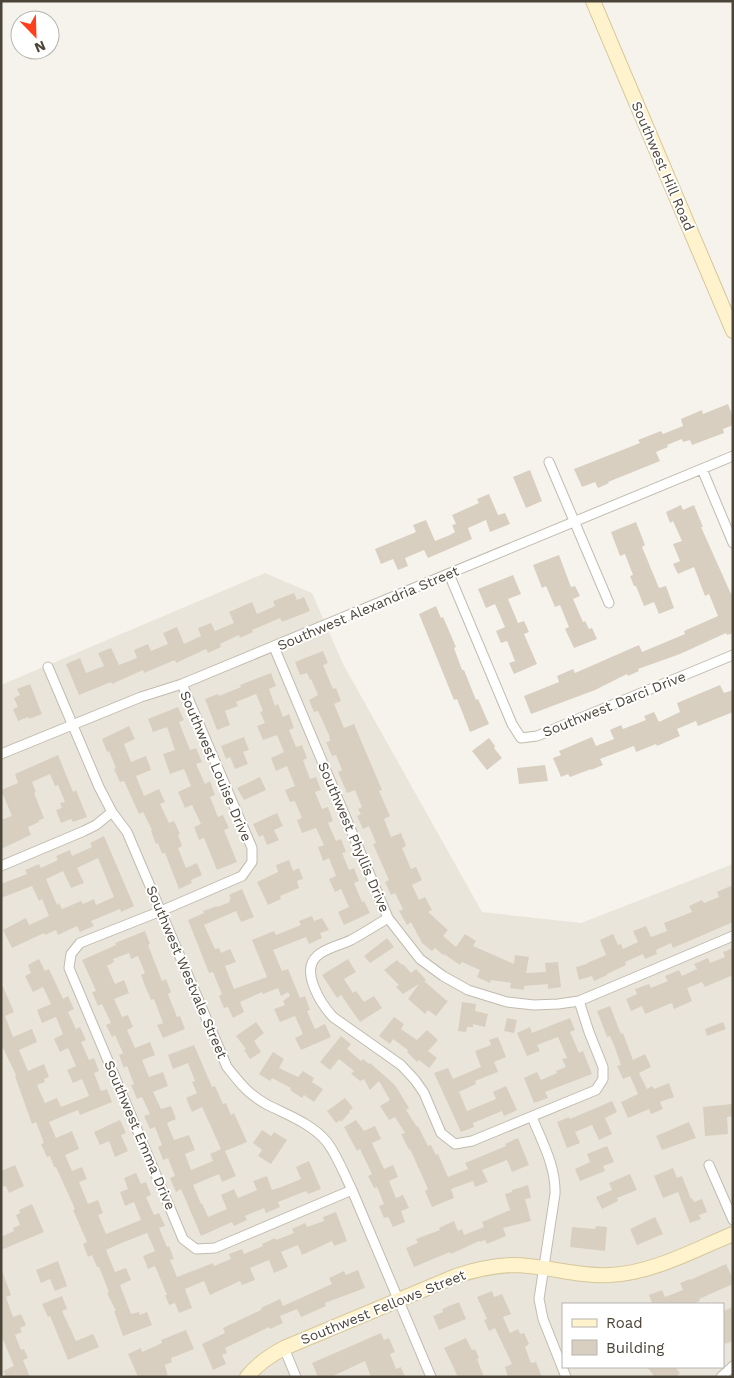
<svg xmlns="http://www.w3.org/2000/svg" width="734" height="1378" font-family="'Work Sans',sans-serif">
<style>
.residential{fill:#eae5da;fill-rule:evenodd}
.building{fill:#d8cfc1;fill-rule:evenodd}
.lines{fill:none;stroke-linecap:round;stroke-linejoin:round}
.street-casing{stroke:#c2bbae;stroke-width:11}
.secondary-casing{stroke:#d6c79b;stroke-width:16}
.street{stroke:#fff;stroke-width:9}
.secondary{stroke:#fff3cd;stroke-width:14}
.labels{text-anchor:middle;dominant-baseline:central;stroke-width:4;stroke-linejoin:round;paint-order:stroke}
.street-label{font-size:14px;fill:#4b4439;stroke:#fff}
</style>
<rect width="100%" height="100%" fill="#f6f3ec"/>
<!-- residential -->
<path class="residential" d="M265,573L312,593L343,664L482,912L581,923L733,864V1377H1V685ZM563,1304H723V1367H563Z"/>
<!-- building -->
<path class="building" d="M728,404L733,417V425L723,429L724,433L692,445L690,440L683,442L682,439L667,445L668,447L656,452L660,461L608,482L609,483L598,488L595,482L582,487L574,469L640,443L638,440L661,431L663,434L683,426L681,419L702,410L703,414Z
M530,470L542,501L526,508L513,477Z
M489,494L498,515L505,513L510,524L490,532L486,520L468,528L472,539L428,558L424,550L405,558L408,566L398,570L393,559L381,564L375,549L416,532L413,525L426,520L435,541L450,535L455,532L452,525L456,524L452,515L479,503L477,499Z
M681,505L683,510L694,505L703,527H701L731,594L733,593V633L727,635L726,633L680,654L638,669L639,671L628,676L627,674L595,690L531,714L524,696L559,682L557,676L573,669L575,673L639,645L642,652L685,634L684,631L718,616L709,594L705,596L694,567L678,574L673,564L680,561L673,544L682,541L673,521L670,523L666,512Z
M636,522L645,545L642,547L659,588L666,586L674,608L659,614L654,602L644,606L636,586H634L630,576L633,575L625,554L620,556L611,532Z
M559,555L571,587L575,586L580,596L573,599L583,622L585,621L589,629L592,628L597,639L574,648L565,629L569,627L560,605L555,607L546,586L542,588L533,565Z
M513,575L521,594L508,599L518,623L524,621L529,632L524,634L537,664L514,674L509,663L515,661L507,641L501,643L496,631L505,627L495,604L486,608L478,589Z
M294,593L297,600L304,597L310,611L282,622L280,618L252,630L253,632L240,638L239,635L220,644L221,647L208,653L206,649L176,663L175,660L144,673L143,670L112,684L111,682L79,695L66,664L80,658L86,673L104,666L98,653L111,648L119,665L137,658L134,650L148,644L151,651L168,644L163,633L177,627L184,644L201,636L198,628L211,623L215,631L234,623L229,612L252,602L257,614L275,606L273,601Z
M436,606L441,618L443,617L456,647L454,648L462,670H464L476,700L478,699L489,724L470,732L457,699L454,700L419,614Z
M323,651L328,663L323,665L333,689L336,688L341,701L334,704L344,728L354,724L382,790L379,791L390,816L384,819L391,837L401,833L406,846L402,848L411,869L416,867L422,880L412,885L419,900L425,897L432,910L428,912L448,930L443,936L456,947L465,934L476,941L473,946L514,964L515,955L529,957L526,973L546,972L545,963L558,962L561,987L548,989V984L524,986V990L510,988L511,983L491,980L490,983L477,977L480,970L462,962L460,965L444,954L443,955L435,948L432,951L422,943L411,922L407,925L399,911L403,909L395,893L391,895L385,882L389,880L373,844L376,843L369,826L363,829L357,816L361,814L358,809L362,807L355,790L347,793L338,772L342,770L336,755L332,756L326,742L330,741L329,735L318,711L314,712L309,700L318,695L311,679L310,680L307,673L300,675L295,662Z
M271,673L276,686L269,689L275,706L278,704L283,717L289,714L294,728L289,730L296,747L302,745L307,758L303,760L310,779L316,777L321,790L315,792L322,809L328,807L333,821L328,823L336,841L341,839L346,852L342,853L349,870L354,868L359,881L354,883L362,902L364,901L370,913L344,925L338,912L349,907L341,889L335,892L329,879L336,876L329,858L323,861L318,847L324,845L316,828L302,833L297,820L302,818L295,801L290,802L285,790L295,786L287,766L276,771L271,758L284,752L277,735L263,740L257,726L265,723L260,712L263,711L256,694L236,702L238,706L225,711L230,725L217,730L205,699L218,694L219,696L241,687L240,685Z
M30,684L42,714L29,719L28,717L18,721L13,709L18,707L14,698L20,695L17,689Z
M720,685L724,693L733,690V712L698,726L696,721L677,729L680,736L657,746L656,744L636,752L634,746L600,759L603,765L591,770V769L570,777L568,774L561,777L553,758L561,755L559,751L592,737L596,746L614,739L610,730L621,725L623,729L646,720L644,716L654,712L659,722L680,712L677,703Z
M178,707L184,720L179,722L190,750L196,748L202,762L196,764L205,784L210,781L215,795L210,797L218,817L223,815L229,828L224,830L237,862L217,870L204,838L199,840L194,827L201,824L192,805L185,808L178,792L191,786L184,769L170,774L163,754L175,750L167,727L153,732L148,719Z
M129,726L135,739L124,744L131,762L146,756L151,770L136,776L144,796L159,789L165,802L160,804L169,823L174,821L180,834L178,835L182,846L178,848L186,868L197,863L202,875L191,880L192,883L179,889L165,853L162,854L158,843L156,844L151,831L152,830L143,812L139,814L124,781L120,782L114,769L116,768L109,751L107,752L102,739Z
M244,737L249,750L243,752L248,764L235,769L230,757L226,759L221,746Z
M489,738L495,746L494,748L502,758L487,770L472,751Z
M58,755L73,792L76,790L87,817L73,822L71,819L61,823L56,810L62,808L60,803L65,802L58,785L55,786L50,774L32,782L36,792L34,793L44,818L38,821L39,822L28,827L31,835L1,849V820L12,816L1,790L18,783L15,774Z
M545,765L548,781L519,784L517,768Z
M260,777L266,790L244,800L237,788Z
M277,813L283,826L274,830L279,840L267,845L263,835L259,837L253,824Z
M104,836L134,906L121,912L120,909L91,921L94,926L80,932L77,926L58,935L56,930L45,935L44,933L12,948L3,930L26,918L29,925L49,916L42,899L39,901L32,886L1,898V884L27,874L25,870L39,864L41,868L58,860L56,856L70,850L72,856L92,847L90,843ZM98,858L114,897L96,905L94,899L83,904L81,901L62,909L59,903L57,905L46,879L63,871L71,888L84,883L77,868Z
M289,860L293,871L299,868L303,879L297,881L299,888L280,896L281,899L268,905L257,882L278,872L276,865Z
M733,885V922L673,948L671,943L656,950L657,954L645,959L643,954L625,962L626,965L607,974V975L594,981L592,976L579,980L576,967L587,964V963L606,955L600,940L613,934L618,945L621,944L623,949L638,942L633,931L646,926L651,937L667,931L664,923L692,912L689,906L702,900L704,903L719,897L717,892Z
M242,889L254,917L241,922L236,911L204,925L215,949L219,948L221,953L230,949L236,962L225,966L234,989L267,977L252,940L274,931L276,935L301,925L299,921L312,916L314,921L322,918L329,930L320,933L322,938L309,944L306,937L273,950L282,971L288,969L300,998L305,996L310,1010L307,1011L315,1029L325,1024L331,1037L301,1050L295,1038L303,1034L295,1016L280,1022L274,1009L285,1005L283,1001L290,996L288,992L281,996L278,988L263,994L262,992L240,1002L244,1012L233,1018L228,1007L224,1008L219,996L222,994L213,972L209,973L188,920L204,913L203,911L217,906V907L230,902L229,900L231,899L229,895Z
M145,931L150,944L148,945L162,981L166,979L171,992L168,994L177,1017L180,1016L185,1029L163,1038L157,1025L163,1023L154,999L151,1000L145,986L141,975L145,973L138,956L131,959L129,953L113,959L114,962L107,966L115,984L124,980L129,993L114,999L122,1017L128,1015L133,1027L127,1030L135,1048L150,1042L155,1055L142,1060L149,1077L163,1072L168,1086L153,1092L161,1109L171,1106L176,1119L167,1123L174,1140L189,1135L195,1150L185,1154L191,1170L213,1161L210,1154L221,1149L202,1107L192,1112L186,1098L197,1093L192,1082L195,1081L188,1063L173,1069L168,1055L194,1045L212,1087L215,1086L223,1104L226,1103L231,1115L234,1113L247,1142L225,1151L236,1176L222,1182L219,1174L193,1185L201,1204L202,1203L208,1217L227,1209L221,1195L234,1189L238,1198L257,1190L253,1181L267,1176L272,1190L284,1186L301,1179L296,1167L309,1161L321,1189L308,1194L306,1191L278,1202L280,1207L266,1213L264,1208L245,1216L247,1220L234,1226L232,1222L201,1236L181,1189L176,1192L170,1178L175,1176L168,1158L163,1160L158,1147L162,1145L155,1127L150,1129L144,1116L150,1114L142,1097L137,1099L131,1085L134,1084L127,1066L124,1068L119,1055L123,1053L115,1035L112,1037L106,1025L111,1023L102,1004L98,1006L92,992L96,991L82,960L116,945L115,943Z
M387,938L394,947L370,963L364,956Z
M733,948V975L705,987L702,982L687,988L692,1001L674,1009L672,1003L645,1014L642,1006L631,1011L626,999L637,994L635,989L649,984L651,988L668,981L665,976L679,970L682,976L697,969L694,964L708,958L710,963L725,957L723,952Z
M39,959L45,971L49,969L63,999L68,996L74,1009L68,1012L76,1029L80,1027L86,1040L81,1042L89,1060L94,1058L99,1071L94,1073L101,1091L107,1089L112,1102L80,1115L78,1110L49,1122L56,1138L72,1131L79,1149L65,1155L72,1171L82,1167L87,1179L79,1182L88,1204L98,1200L103,1213L98,1215L106,1234L141,1220L134,1202L125,1206L120,1192L128,1189L124,1178L136,1173L141,1184L146,1182L151,1195L146,1197L154,1215L159,1213L165,1226L159,1228L167,1247L169,1246L174,1259L170,1260L177,1277L213,1263L214,1266L231,1259L229,1254L242,1249L244,1254L263,1246L262,1244L275,1238L276,1240L294,1233L292,1229L305,1223L307,1227L324,1221L323,1217L336,1212L347,1241L334,1246L332,1241L302,1255L298,1245L281,1252L288,1267L274,1273L269,1260L250,1268L255,1280L242,1285L240,1281L210,1295L204,1281L185,1289L192,1308L179,1313L175,1303L169,1305L165,1295H167L155,1266L148,1269L143,1256L155,1251L147,1233L119,1244L106,1250L115,1272L126,1268L131,1280L120,1285L131,1314L139,1312L140,1315L147,1312L152,1325L123,1336L114,1311H116L107,1293L109,1292L99,1267H97L92,1255L88,1257L83,1244L87,1242L73,1210L75,1209L56,1167H54L50,1156L47,1157L41,1144L44,1143L36,1122L32,1124L15,1076L16,1075L1,1044V982L14,1012L5,1016L13,1037L32,1029L37,1042L19,1050L28,1071L44,1064L49,1077L44,1079L45,1082L37,1085L45,1103L57,1098L61,1107L89,1096L82,1079L73,1083L67,1070L76,1066L68,1048L60,1052L54,1039L63,1034L56,1017L42,1023L37,1010L51,1004L43,987L33,992L25,976L31,973L28,965Z
M348,959L356,972L344,979L353,993L356,991L364,1002L374,996L382,1008L360,1022L341,995L337,998L322,975Z
M397,960L402,965L403,964L411,973L416,969L426,980L424,981L446,1000L448,1001L436,1016L428,1010L425,1014L408,999L419,984L403,994L396,987L399,985L384,970Z
M462,1002L476,1004L475,1011L488,1014L485,1027L473,1024V1027H467L466,1032L458,1031Z
M610,1006L621,1034L623,1033L633,1060L645,1054L651,1067L639,1073L647,1089L652,1086L654,1089L669,1083L674,1097L660,1102L663,1109L651,1114L649,1109L628,1118L621,1102L638,1094L630,1076L623,1079L617,1066L621,1065L615,1048L610,1036L607,1037L597,1011Z
M394,1017L404,1024L401,1029L417,1040L427,1030L438,1040L428,1051L437,1058L429,1068L419,1060L417,1062L407,1052L408,1050L393,1039L390,1044L379,1036Z
M507,1018L517,1020L514,1033L504,1031Z
M570,1018L575,1030L570,1032L579,1053L583,1051L592,1074L545,1092L548,1098L534,1103L524,1078L537,1072L541,1080L557,1073L556,1071L566,1067L562,1059L567,1058L558,1037L537,1045L540,1051L527,1056L517,1033L530,1027L532,1033Z
M256,1022L264,1033L254,1041L261,1052L250,1059L244,1050L246,1049L236,1036Z
M723,1022L726,1029L707,1036L705,1029Z
M341,1036L351,1044L347,1049L361,1061L363,1059L369,1064L370,1063L395,1085L409,1108L406,1110L417,1127L418,1126L428,1146L431,1145L436,1155L438,1154L448,1177L468,1169L465,1163L506,1146L505,1144L518,1138L529,1165L512,1172L507,1160L482,1170L488,1182L475,1187L473,1181L451,1189L454,1198L432,1207L425,1191L428,1189L410,1149L409,1150L401,1134L405,1133L395,1117L389,1120L380,1106L390,1100L379,1081L370,1090L364,1079L360,1081L351,1074L354,1071L339,1059L330,1070L320,1062Z
M498,1037L506,1057L494,1062L498,1072L475,1081L476,1084L459,1092L467,1111L496,1099L493,1092L506,1086L517,1110L504,1116L502,1111L473,1123L474,1127L461,1132L434,1073L448,1068L453,1079L481,1067L475,1051L491,1045L489,1040Z
M273,1052L284,1059L279,1068L298,1077L303,1071L314,1078L312,1082L323,1089L314,1102L304,1095L302,1098L290,1090L291,1088L272,1078L270,1081L259,1074Z
M345,1098L353,1108L349,1111L350,1112L341,1122L340,1120L336,1123L327,1111Z
M612,1101L617,1112L605,1118L612,1134L599,1140L592,1125L575,1132L580,1143L567,1148L557,1122L569,1117L570,1119Z
M732,1104L733,1116L727,1117L728,1134L705,1136L703,1107Z
M120,1120L126,1133L121,1135L128,1151L115,1157L109,1141L100,1145L94,1132Z
M356,1120L364,1131L375,1126L381,1139L372,1143L384,1169L393,1165L398,1177L389,1181L396,1198L403,1195L409,1208L401,1211L405,1222L393,1227L388,1217L384,1218L379,1206L384,1204L377,1187L374,1188L368,1176L372,1174L360,1149L357,1151L344,1127Z
M689,1122L696,1138L662,1150L656,1136Z
M262,1130L271,1136L274,1132L287,1140L271,1164L258,1156L262,1150L253,1143Z
M607,1146L614,1162L603,1166L605,1171L580,1181L575,1169L590,1162L587,1154Z
M15,1165L24,1186L9,1193L6,1186L1,1187V1171Z
M673,1168L677,1178L682,1176L691,1199L692,1198L694,1202L702,1199L707,1212L699,1215L701,1219L690,1223L678,1192L663,1198L654,1176Z
M630,1174L637,1190L617,1198L618,1201L602,1209L596,1197L612,1190L609,1183Z
M528,1185L531,1198L525,1199L531,1221L503,1228L506,1236L487,1244L485,1240L480,1242L479,1241L451,1254L450,1252L414,1267L406,1248L418,1243L416,1239L440,1230L439,1228L454,1221L458,1231L462,1229L464,1235L484,1227L482,1222L510,1210L505,1194L512,1192V1190Z
M32,1204L44,1232L1,1250V1237L14,1231L13,1228L20,1225L16,1215L20,1213L19,1210Z
M655,1217L663,1234L637,1245L630,1229Z
M596,1226L607,1227L605,1251L570,1247L572,1227L595,1229Z
M58,1261L67,1286L55,1291L50,1279L41,1283L36,1270Z
M726,1264L733,1279V1284L699,1299L700,1301L692,1304H650L652,1303L649,1295L662,1290L665,1297L683,1290L680,1283L690,1279V1280Z
M358,1270L365,1288L325,1303L326,1306L301,1317L297,1309L280,1316L283,1323L270,1329L269,1327L225,1348L227,1353L222,1355L226,1364L213,1370L202,1344L225,1333L223,1328L261,1310V1308L280,1299L283,1306L332,1284L329,1278L344,1271L346,1275Z
M2,1271L11,1295L6,1297L13,1317L21,1314L26,1325L20,1328L22,1332L15,1335L21,1350L24,1349L28,1358L23,1360L30,1377H6L3,1371L14,1366L1,1335Z
M492,1291L494,1297L502,1294L511,1314L503,1317L510,1333L518,1329L520,1334L524,1333L529,1344L525,1347L531,1363L536,1362L542,1377H508L505,1367L512,1364L495,1328L489,1331L484,1320L487,1319L477,1297Z
M62,1296L67,1309L62,1311L76,1341L93,1334L99,1347L68,1360L50,1316L48,1317L42,1304Z
M459,1302L466,1319L439,1330L433,1316L443,1312L442,1309Z
M733,1307V1341L725,1344L723,1338V1311Z
M186,1330L194,1349L171,1358L172,1362L165,1365L168,1377H138L128,1354L141,1348L142,1352L162,1343L161,1340Z
M381,1333L384,1340L389,1338L395,1352L390,1354L396,1369L401,1367L405,1377H371L365,1361L331,1377H318L312,1363Z
M466,1338L472,1350L475,1349L479,1358L477,1359L484,1377H458L450,1360L444,1348Z
M647,1367H675L680,1373L676,1377H655Z"/>
<g class="lines">
<!-- street casing -->
<g class="street-casing">
<path id="street" d="M549,462L609,603
M702,469L733,543
M449,574L512,724L521,738L537,736L733,655
M274,647L388,918L420,959L443,976L468,990L507,1002L534,1005L558,1004L579,1001L733,936
M48,667L99,787L112,812L127,832L227,1067C240,1083 248,1094 266,1104C287,1115 311,1123 327,1142C338,1157 344,1174 352,1190L431,1377
M182,684L252,848V862L242,876L161,911L80,943L71,954L69,968L183,1239L196,1249L215,1248L352,1190
M1,754L141,697L182,684L733,456
M1,866L84,831L96,825L112,812
M388,918C376,925 364,933 351,940C341,945 325,948 317,956C300,971 321,1004 333,1017L401,1065L415,1080L424,1093L441,1133L455,1144L472,1141L596,1090L603,1079V1067L589,1032L579,1001
M532,1117C542,1142 556,1166 555,1194L539,1299L543,1319L566,1377
M709,1165L733,1220
M284,1348L296,1377
M721,1377L733,1366"/>
</g>
<!-- secondary casing -->
<g class="secondary-casing">
<path id="secondary" d="M593,1L733,331
M247,1377C257,1364 269,1356 284,1348L456,1276C474,1270 492,1266 512,1265C545,1265 577,1277 610,1275C653,1273 694,1250 733,1234"/>
</g>
<!-- street -->
<use href="#street" class="street"/>
<!-- secondary -->
<use href="#secondary" class="secondary"/>
</g>
<g class="labels">
<!-- street labels -->
<g class="street-label">
<text transform="translate(663 166) rotate(67)">Southwest Hill Road</text>
<text transform="translate(368 608) rotate(-23)">Southwest Alexandria Street</text>
<text transform="translate(614 704) rotate(-22)">Southwest Darci Drive</text>
<text transform="translate(216 766) rotate(67)">Southwest Louise Drive</text>
<text transform="translate(354 837) rotate(67)">Southwest Phyllis Drive</text>
<text transform="translate(187 972) rotate(67)">Southwest Westvale Street</text>
<text transform="translate(140 1135) rotate(67)">Southwest Emma Drive</text>
<text transform="translate(383 1307) rotate(-22)">Southwest Fellows Street</text>
</g>
</g>
<!-- border -->
<rect width="734" height="1378" fill="none" stroke="#4b4439" stroke-width="5"/>
<!-- legend -->
<rect x="562" y="1303" width="162" height="65" fill="#ffffff" stroke="#b7b4b0"/>
<rect x="572" y="1319" width="25" height="8" fill="#fff3cd" stroke="#b7b4b0"/>
<text x="606" y="1328" font-size="15" fill="#4b4439">Road</text>
<rect x="572" y="1340" width="25" height="15" fill="#d8cfc1" stroke="#b7b4b0"/>
<text x="606" y="1353" font-size="15" fill="#4b4439">Building</text>
<!-- north arrow -->
<g transform="translate(35 35) rotate(157)"><circle r="24" fill="#ffffff" stroke="#b7b4b0"/>
<path d="M0-4L9 19L0 12L-9 19Z" fill="#fc3f1d"/>
<text y="-8" font-size="14" font-weight="bold" text-anchor="middle" fill="#4b4439">N</text>
</g>
</svg>
